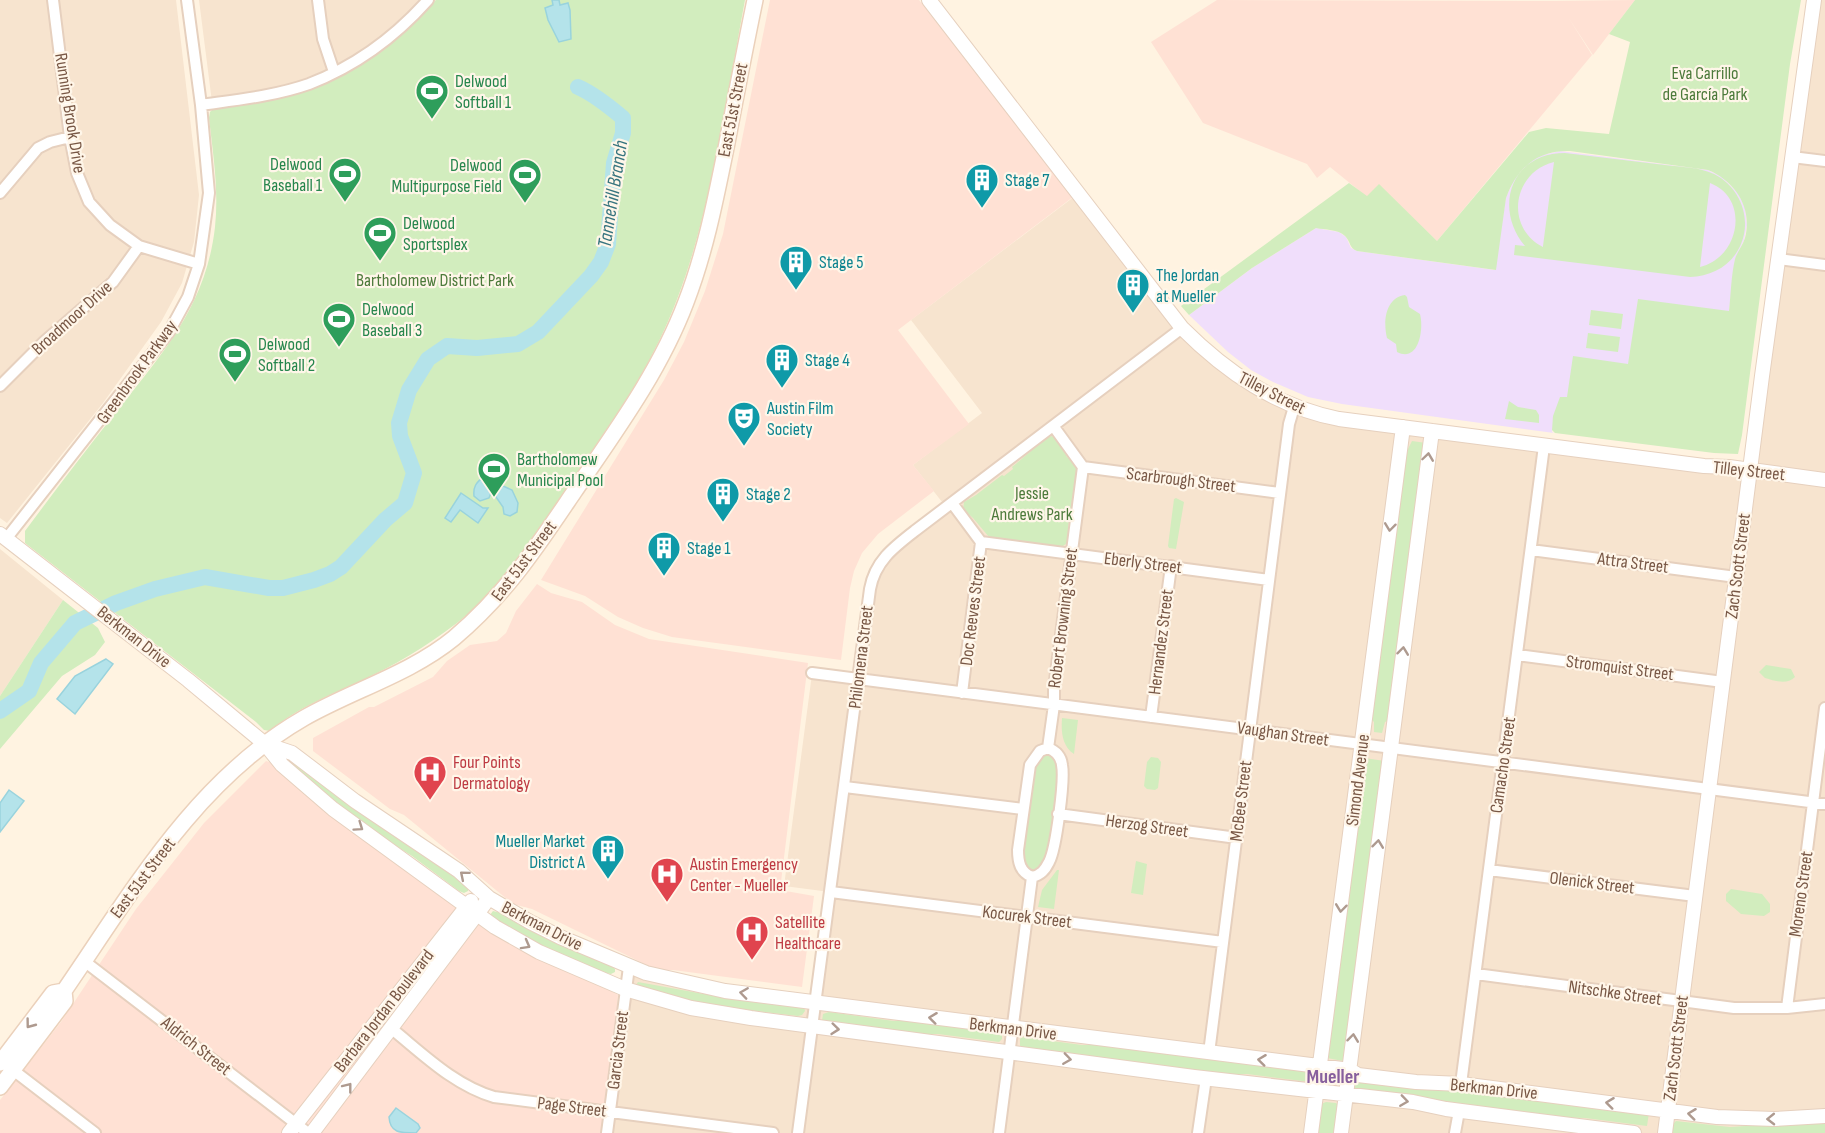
<svg xmlns="http://www.w3.org/2000/svg" width="1825" height="1133" font-family="'Sofia Sans Condensed',sans-serif">
<style>
.residential{fill:#f7e4cf}
.commercial{fill:#ffe1d4}
.education{fill:#f0defb}
.green{fill:#d2edbe;fill-rule:evenodd}
.water{fill:#b4e3ea;stroke:#99d3dd;stroke-width:1.5}
.lines{fill:none;stroke-linecap:round;stroke-linejoin:round}
.river{stroke:#b4e3ea;stroke-width:16}
.minor-casing{stroke:#e6d0be;stroke-width:14}
.tertiary-casing{stroke:#e6d0be;stroke-width:16}
.secondary-casing{stroke:#ebd1bb;stroke-width:18}
.minor{stroke:#fff;stroke-width:10}
.tertiary{stroke:#fff;stroke-width:14}
.secondary{stroke:#fff;stroke-width:15}
.oneway{stroke:#ae9a8f}
.labels{text-anchor:middle;dominant-baseline:central;stroke-width:4.5;stroke-linejoin:round;paint-order:stroke}
.park-label{font-size:18px;fill:#4c7a3a;stroke:#fff6e9}
.leisure-label{font-size:18px;fill:#27864d;stroke:#fff6e9;text-anchor:start}
.street-label{font-size:18px;fill:#785745;stroke:#fff6e9}
.culture-label{font-size:18px;fill:#0d838f;stroke:#fff6e9;text-anchor:start}
.health-label{font-size:18px;fill:#be3a42;stroke:#fff6e9;text-anchor:start}
.water-label{font-size:20px;font-style:italic;fill:#37747f;stroke:#fff6e9}
.neighbourhood-label{font-size:20px;font-weight:bold;fill:#88609d;stroke:#fff6e9}
</style>
<rect width="100%" height="100%" fill="#fff3e1"/>
<!-- residential -->
<path class="residential" d="M0,0H176L199,195L194,242L182,283L161,322L103,403L7,523L0,518Z
M199,0H436L385,49L345,73L320,85L213,110Z
M1816,0H1825V1133H607L630,969L814,1003L830,892L784,886L812,674L858,679L877,566L946,507L913,465L982,413L911,320L1079,193L1182,328L1294,407L1750,470Z
M0,549L63,600L0,696Z"/>
<!-- commercial -->
<path class="commercial" d="M770,0H919L1073,197L898,330L969,424L913,465L934,491L878,534L862,553L854,571L850,588L841,660L672,637L643,628L618,617L585,596L541,580L664,380L684,342L705,291L723,234Z
M1217,0L1556,1L1635,0L1593,55L1568,17L1592,55L1437,241L1379,185L1367,197L1330,167L1317,178L1307,164L1203,123L1151,42Z
M537,584L551,593L582,602L615,625L649,639L808,663L780,890L814,896L802,987L673,970H657L532,909L513,904L404,815L390,809L313,751V738L369,707H374L433,677L447,661L470,645L497,641L506,633L516,611Z
M266,761L281,766L424,875L565,965L618,995L607,1133H0V1100L61,1022L136,909L204,823Z"/>
<!-- education -->
<path class="education" d="M1560,151L1708,170L1722,177L1738,193L1745,208L1747,225L1744,240L1736,257L1729,311L1567,398L1560,397L1552,432L1554,433L1342,404L1308,397L1273,382L1251,370L1228,352L1189,315L1252,268L1316,228L1339,232L1346,237L1351,248L1357,251L1495,270L1506,197L1515,178L1528,163L1539,156Z"/>
<!-- green -->
<path class="green" d="M436,0H745C724,111 709,237 660,339C637,388 605,431 575,476C544,525 512,577 468,614C438,639 406,659 371,676C336,693 299,706 270,731L264,730L256,722L25,543V531C54,492 83,454 113,416C161,355 206,307 215,227C219,190 213,154 209,118L210,112L214,108L320,85L345,73L385,49Z
M1635,0H1801L1790,64L1742,435L1738,454L1714,453L1555,433L1552,430L1553,416L1560,397H1567L1573,356L1628,364L1638,299L1729,311C1731,294 1731,276 1735,259C1737,252 1743,245 1745,238C1753,208 1735,181 1708,170L1570,151C1537,150 1517,168 1506,198L1496,270L1357,251C1349,248 1351,242 1345,236C1338,229 1325,230 1316,228L1252,268L1189,315L1181,306L1349,183L1367,196L1379,184L1437,241L1529,132L1546,128L1609,134L1630,42L1609,34Z
M1565,153C1598,157 1632,161 1665,165C1681,167 1699,167 1714,174C1740,187 1752,218 1741,244C1732,266 1712,276 1690,277L1514,255L1515,245L1525,246C1493,208 1511,153 1565,153ZM1554,162L1543,246V247C1504,227 1513,172 1554,162ZM1710,183C1751,199 1739,258 1700,267Z
M1405,295L1407,297L1409,307L1420,314C1424,329 1419,363 1397,352L1396,344L1387,338C1383,322 1385,298 1405,295Z
M1591,310L1623,314L1621,329L1589,325Z
M1588,333L1620,337L1618,352L1586,348Z
M1509,401L1518,407L1536,410L1539,415V423L1505,419Z
M1051,436L1056,438L1067,457L1074,462L1077,467L1068,528C1069,537 1070,545 1059,547L989,537L973,518L963,509L964,502L976,495L1002,475L1004,476L1013,469L1012,467C1021,460 1044,439 1051,436Z
M1412,441L1426,443L1390,720L1385,722L1382,733L1374,732V722L1370,718L1406,453Z
M1176,498L1184,502L1176,549L1169,548L1168,546L1174,499Z
M63,600L98,628L105,642L95,655L62,676L0,749V696Z
M1766,665L1791,669L1795,677C1787,685 1775,681 1765,678L1759,672Z
M1062,718L1078,720L1074,754C1062,746 1061,732 1062,718Z
M1050,753L1056,760L1059,777L1048,854L1039,868L1031,870L1024,862L1022,850L1032,770L1040,755Z
M1151,757L1158,758L1161,762L1158,788L1155,790L1147,789L1144,786L1147,762Z
M1364,758L1385,761L1345,1061H1343L1327,1058Z
M290,760L358,811L435,861L468,886V891L464,893L459,891L412,856L377,834L300,774L287,761Z
M1136,861L1147,864L1143,895L1131,893Z
M1057,870H1059L1054,909L1038,907L1042,890Z
M1731,889L1762,894L1770,904V912L1764,916L1741,914L1726,901V894Z
M493,911L501,913L545,938L612,965L615,969V972L611,974L600,972L523,940L490,915Z
M638,982L704,994L728,995L804,1006L805,1011L802,1015L798,1016L732,1008L712,1007L636,985Z
M829,1012L894,1021L912,1020L1002,1032V1039L999,1042L938,1034H905L822,1021L823,1014Z
M1023,1037L1082,1045H1114L1311,1071L1313,1073L1312,1080L1310,1082L1247,1074L1221,1075L1020,1048V1039Z
M1357,1081L1444,1089L1649,1113L1647,1126L1585,1118L1553,1117L1355,1090L1354,1087Z
M1326,1102L1336,1103L1339,1106L1337,1133H1316L1321,1104Z
M1676,1121L1730,1127L1825,1121V1133H1673V1124Z"/>
<!-- water -->
<path class="water" d="M552,0H559L560,5L568,3L570,10L571,39L559,42L548,20L545,8L553,5Z
M484,477H493L498,481L492,490L489,498L480,501L474,496C473,487 476,482 484,477Z
M503,486L512,490L518,503L517,512L510,516L504,514L503,507L496,497L497,491Z
M461,493L483,508H488L478,523L460,510L451,522L445,518Z
M106,659L113,664L75,714L57,699L75,676Z
M9,790L24,801L0,832V803Z
M396,1108L418,1124L420,1128L416,1133C400,1133 390,1133 389,1117Z"/>
<g class="lines">
<!-- river -->
<path class="river" d="M0,711L29,691L41,663L75,623L116,603L155,589L205,577L269,588H283L314,580L330,574L341,567L385,520L405,503L414,473L400,436L399,423L409,390L428,359L447,346L477,348L518,344L538,332L591,276L601,262L608,244L614,163L623,133V118C610,107 594,94 578,87"/>
<!-- minor casing -->
<g class="minor-casing">
<path id="minor" d="M53,0L70,137L77,173L89,202L110,225L139,246L199,264
M318,0L323,39L334,72
M201,105C236,100 275,96 309,84C356,66 395,37 428,0
M1792,157L1825,161
M0,193L38,148L50,142L70,137
M1778,259L1825,265
M0,386L45,341L113,282L139,246
M1083,467L1280,493
M952,503L981,542L962,693
M6,539L169,332L188,297L199,264L209,193L201,105L187,0
M981,542L1269,580
M1531,550L1736,577
M1517,655L1723,682
M812,673L1825,804
M1151,717L1171,566
M1048,748L1054,705V688L1083,467L1054,427
M1048,748C1056,751 1061,756 1062,765C1065,780 1056,849 1049,862C1045,870 1041,875 1032,877C1020,872 1018,862 1018,850L1030,765L1040,751Z
M845,787L1023,809
M1058,814L1237,838
M1489,870L1695,896
M831,892L1223,942
M84,961L308,1133
M1476,974L1734,1008H1787L1825,1004
M1787,1008L1825,708
M392,1029C424,1055 454,1085 494,1097L773,1133
M1209,1053L1289,424L1294,407
M13,1070L95,1133
M1461,1084L1544,446
M607,1133L629,967
M798,1133L870,589C875,561 894,547 916,530L1182,328
M999,1133L1032,877
M1198,1133L1206,1078
M1455,1133L1459,1111"/>
</g>
<!-- tertiary casing -->
<g class="tertiary-casing">
<path id="tertiary" d="M929,0L1182,328C1227,373 1277,407 1339,419L1704,466L1729,467L1825,480
M0,534L188,680L265,744L282,765L333,809L495,927L539,952L625,989L691,1008L751,1018L1194,1077L1413,1102L1446,1109L1634,1133
M265,744L292,753L355,801L459,871L489,898L530,922L560,937L646,973L725,991L1350,1070L1358,1075L1416,1082L1461,1084L1717,1117L1775,1119L1825,1116
M289,1133L471,901
M312,1133L489,898
M1311,1133L1403,427
M1341,1133L1432,431
M1665,1133L1762,376L1814,0"/>
</g>
<!-- secondary casing -->
<g class="secondary-casing">
<path id="secondary" d="M0,1063L53,993L64,991
M0,1087L65,1001L64,991C132,892 196,780 304,718C353,690 410,674 454,638C507,593 536,548 574,492C615,432 660,371 686,302C706,250 716,197 727,143C736,95 745,48 755,0"/>
</g>
<!-- minor -->
<use href="#minor" class="minor"/>
<!-- tertiary -->
<use href="#tertiary" class="tertiary"/>
<!-- secondary -->
<use href="#secondary" class="secondary"/>
</g>
<!-- one-way arrows -->
<defs><path id="oneway-chevron" d="M-2-3.5L2.5 0L-2 3.5" fill="none" stroke-width="1.6" stroke-linecap="round" stroke-linejoin="round" transform="scale(1.5)"/></defs>
<g class="oneway">
<use href="#oneway-chevron" transform="translate(1428 457) rotate(-82)"/>
<use href="#oneway-chevron" transform="translate(1390 527) rotate(97)"/>
<use href="#oneway-chevron" transform="translate(1403 651) rotate(-83)"/>
<use href="#oneway-chevron" transform="translate(359 827) rotate(35)"/>
<use href="#oneway-chevron" transform="translate(1378 844) rotate(-83)"/>
<use href="#oneway-chevron" transform="translate(464 875) rotate(-140)"/>
<use href="#oneway-chevron" transform="translate(1341 908) rotate(97)"/>
<use href="#oneway-chevron" transform="translate(526 945) rotate(29)"/>
<use href="#oneway-chevron" transform="translate(744 993) rotate(-172)"/>
<use href="#oneway-chevron" transform="translate(933 1018) rotate(-173)"/>
<use href="#oneway-chevron" transform="translate(30 1024) rotate(127)"/>
<use href="#oneway-chevron" transform="translate(835 1029) rotate(6)"/>
<use href="#oneway-chevron" transform="translate(1353 1038) rotate(-83)"/>
<use href="#oneway-chevron" transform="translate(1067 1059) rotate(8)"/>
<use href="#oneway-chevron" transform="translate(1262 1060) rotate(-173)"/>
<use href="#oneway-chevron" transform="translate(348 1087) rotate(-52)"/>
<use href="#oneway-chevron" transform="translate(1404 1101) rotate(8)"/>
<use href="#oneway-chevron" transform="translate(1610 1103) rotate(-173)"/>
<use href="#oneway-chevron" transform="translate(1692 1114) rotate(-173)"/>
<use href="#oneway-chevron" transform="translate(1771 1119) rotate(179)"/>
</g>
<!-- icons -->
<defs>
<g id="stadium-pin" transform="scale(1.725)"><path d="M0 17L-7.5 6A9.5 9.5 0 1 1 7.5 6Z" fill="#2e9e5b" stroke="#fff6e9"/><path d="M0-5a6.5 5 0 1 0 0 10a6.5 5 0 1 0 0-10ZM-3.5-1.8h7v3.6h-7Z" fill="#fff"/></g>
<g id="building-pin" transform="scale(1.725)"><path d="M0 17L-7.5 6A9.5 9.5 0 1 1 7.5 6Z" fill="#0f9aa8" stroke="#fff6e9"/><path d="M-4-6H4V6H1V3H-1V6H-4ZM-2.5-4.3h1.7v1.8h-1.7ZM.8-4.3h1.7v1.8H.8ZM-2.5-1h1.7V.8h-1.7ZM.8-1h1.7V.8H.8Z" fill="#fff"/></g>
<g id="theatre-pin" transform="scale(1.725)"><path d="M0 17L-7.5 6A9.5 9.5 0 1 1 7.5 6Z" fill="#0f9aa8" stroke="#fff6e9"/><path d="M-5-5.5Q0-4 5-5.5V0Q5 5 0 6Q-5 5-5 0ZM-3.3-2.5H-1v1.5H-3.3ZM1-2.5H3.3v1.5H1ZM-2.8 1Q0 5.5 2.8 1Z" fill="#fff"/></g>
<g id="hospital-pin" transform="scale(1.725)"><path d="M0 17L-7.5 6A9.5 9.5 0 1 1 7.5 6Z" fill="#e0444e" stroke="#fff6e9"/><path d="M-5-5h3v3.5h4V-5h3V5h-3V1.5h-4V5h-3Z" fill="#fff"/></g>
</defs>
<g fill-rule="evenodd">
<use href="#stadium-pin" x="432" y="91"/>
<use href="#stadium-pin" x="345" y="174"/>
<use href="#stadium-pin" x="525" y="175"/>
<use href="#building-pin" x="982" y="180"/>
<use href="#stadium-pin" x="380" y="233"/>
<use href="#building-pin" x="796" y="262"/>
<use href="#building-pin" x="1133" y="285"/>
<use href="#stadium-pin" x="339" y="319"/>
<use href="#stadium-pin" x="235" y="354"/>
<use href="#building-pin" x="782" y="360"/>
<use href="#theatre-pin" x="744" y="418"/>
<use href="#stadium-pin" x="494" y="469"/>
<use href="#building-pin" x="723" y="494"/>
<use href="#building-pin" x="664" y="548"/>
<use href="#hospital-pin" x="430" y="772"/>
<use href="#building-pin" x="608" y="851"/>
<use href="#hospital-pin" x="667" y="874"/>
<use href="#hospital-pin" x="752" y="932"/>
</g>
<g class="labels">
<!-- park labels -->
<g class="park-label">
<text x="1705" y="73">Eva Carrillo<tspan x="1705" dy="21">de García Park</tspan></text>
<text x="435" y="280">Bartholomew District Park</text>
<text x="1032" y="493">Jessie<tspan x="1032" dy="21">Andrews Park</tspan></text>
</g>
<!-- leisure labels -->
<g class="leisure-label">
<text x="455" y="81">Delwood<tspan x="455" dy="21">Softball 1</tspan></text>
<text x="322" y="164" text-anchor="end">Delwood<tspan x="322" dy="21">Baseball 1</tspan></text>
<text x="502" y="165" text-anchor="end">Delwood<tspan x="502" dy="21">Multipurpose Field</tspan></text>
<text x="403" y="223">Delwood<tspan x="403" dy="21">Sportsplex</tspan></text>
<text x="362" y="309">Delwood<tspan x="362" dy="21">Baseball 3</tspan></text>
<text x="258" y="344">Delwood<tspan x="258" dy="21">Softball 2</tspan></text>
<text x="517" y="459">Bartholomew<tspan x="517" dy="21">Municipal Pool</tspan></text>
</g>
<!-- street labels -->
<g class="street-label">
<text transform="translate(733 110) rotate(-79)">East 51st Street</text>
<text transform="translate(70 113) rotate(81)">Running Brook Drive</text>
<text transform="translate(72 318) rotate(-42)">Broadmoor Drive</text>
<text transform="translate(137 372) rotate(-54)">Greenbrook Parkway</text>
<text transform="translate(1272 393) rotate(27)">Tilley Street</text>
<text transform="translate(1749 471) rotate(6)">Tilley Street</text>
<text transform="translate(1181 480) rotate(7)">Scarbrough Street</text>
<text transform="translate(524 561) rotate(-53)">East 51st Street</text>
<text transform="translate(1143 563) rotate(7)">Eberly Street</text>
<text transform="translate(1633 563) rotate(7)">Attra Street</text>
<text transform="translate(1738 566) rotate(-83)">Zach Scott Street</text>
<text transform="translate(973 611) rotate(-83)">Doc Reeves Street</text>
<text transform="translate(1063 618) rotate(-83)">Robert Browning Street</text>
<text transform="translate(134 637) rotate(38)">Berkman Drive</text>
<text transform="translate(1161 642) rotate(-83)">Hernandez Street</text>
<text transform="translate(861 657) rotate(-83)">Philomena Street</text>
<text transform="translate(1620 668) rotate(7)">Stromquist Street</text>
<text transform="translate(1283 734) rotate(8)">Vaughan Street</text>
<text transform="translate(1503 765) rotate(-82)">Camacho Street</text>
<text transform="translate(1358 780) rotate(-83)">Simond Avenue</text>
<text transform="translate(1241 801) rotate(-83)">McBee Street</text>
<text transform="translate(1147 826) rotate(8)">Herzog Street</text>
<text transform="translate(143 878) rotate(-53)">East 51st Street</text>
<text transform="translate(1592 883) rotate(7)">Olenick Street</text>
<text transform="translate(1801 894) rotate(-82)">Moreno Street</text>
<text transform="translate(1027 917) rotate(7)">Kocurek Street</text>
<text transform="translate(542 926) rotate(27)">Berkman Drive</text>
<text transform="translate(1615 993) rotate(8)">Nitschke Street</text>
<text transform="translate(384 1011) rotate(-52)">Barbara Jordan Boulevard</text>
<text transform="translate(1013 1029) rotate(7)">Berkman Drive</text>
<text transform="translate(196 1046) rotate(38)">Aldrich Street</text>
<text transform="translate(1676 1048) rotate(-83)">Zach Scott Street</text>
<text transform="translate(618 1050) rotate(-83)">Garcia Street</text>
<text transform="translate(1494 1089) rotate(6)">Berkman Drive</text>
<text transform="translate(572 1107) rotate(7)">Page Street</text>
</g>
<!-- culture labels -->
<g class="culture-label">
<text x="1005" y="180">Stage 7</text>
<text x="819" y="262">Stage 5</text>
<text x="1156" y="275">The Jordan<tspan x="1156" dy="21">at Mueller</tspan></text>
<text x="805" y="360">Stage 4</text>
<text x="767" y="408">Austin Film<tspan x="767" dy="21">Society</tspan></text>
<text x="746" y="494">Stage 2</text>
<text x="687" y="548">Stage 1</text>
<text x="585" y="841" text-anchor="end">Mueller Market<tspan x="585" dy="21">District A</tspan></text>
</g>
<!-- health labels -->
<g class="health-label">
<text x="453" y="762">Four Points<tspan x="453" dy="21">Dermatology</tspan></text>
<text x="690" y="864">Austin Emergency<tspan x="690" dy="21">Center - Mueller</tspan></text>
<text x="775" y="922">Satellite<tspan x="775" dy="21">Healthcare</tspan></text>
</g>
<!-- water labels -->
<g class="water-label">
<text transform="translate(613 194) rotate(-81)">Tannehill Branch</text>
</g>
<!-- neighbourhood labels -->
<g class="neighbourhood-label">
<text x="1333" y="1077">Mueller</text>
</g>
</g>
</svg>
